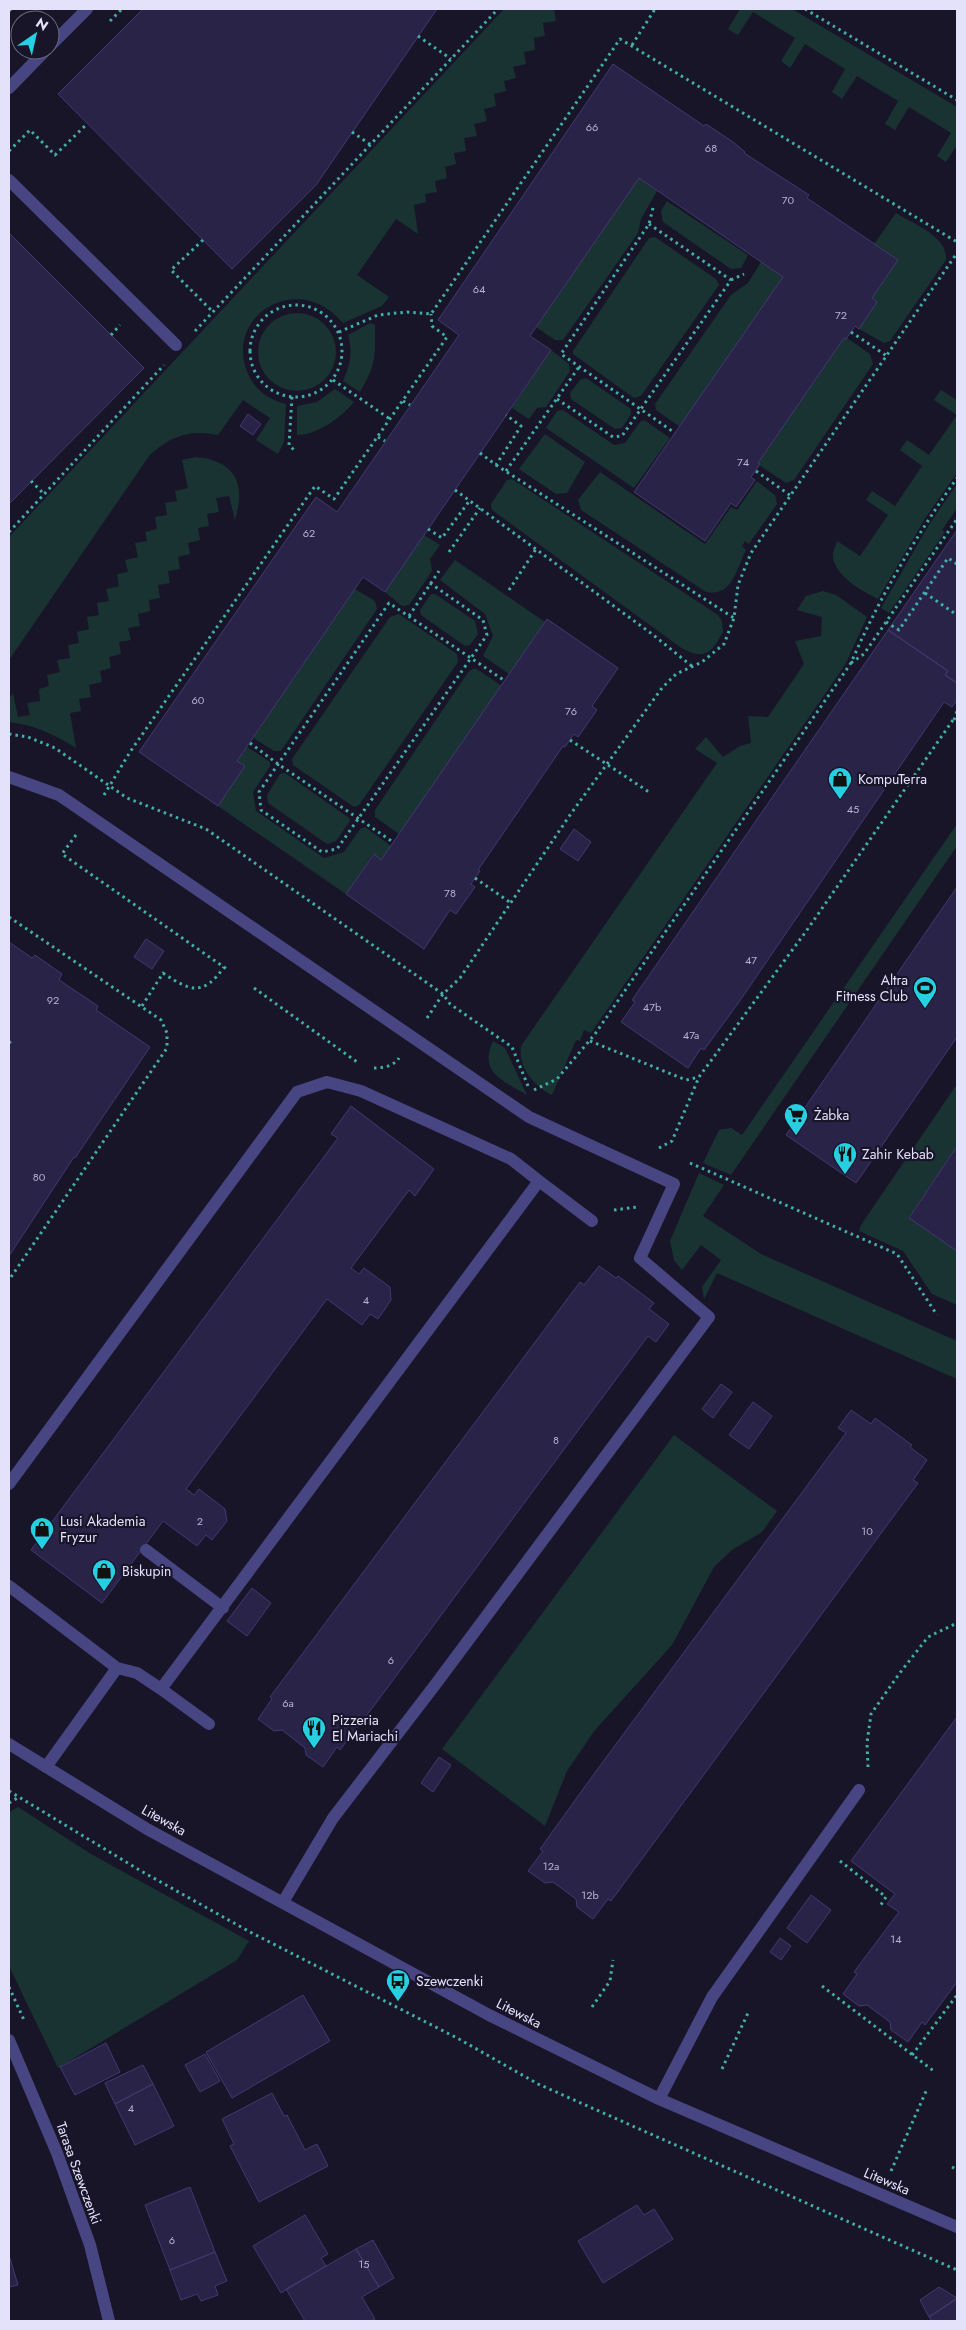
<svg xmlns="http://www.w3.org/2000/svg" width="966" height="2330" font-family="Jost,sans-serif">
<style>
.green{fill:#193332}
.building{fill:#2a2348;stroke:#433871}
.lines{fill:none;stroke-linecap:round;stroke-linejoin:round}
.path{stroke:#42afa7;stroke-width:3;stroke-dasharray:2.5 4;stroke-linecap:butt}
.minor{stroke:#484682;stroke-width:12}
.labels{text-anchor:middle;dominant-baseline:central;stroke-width:4.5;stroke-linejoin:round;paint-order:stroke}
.number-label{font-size:11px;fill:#b6b2ce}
.poi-label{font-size:14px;fill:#e4e1fb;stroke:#181529;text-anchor:start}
.street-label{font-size:14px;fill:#e4e1fb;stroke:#181529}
</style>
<rect width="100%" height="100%" fill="#181529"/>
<!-- green -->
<path class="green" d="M504,9H554L556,21L543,23L545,36L534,38L535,50L524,52L526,64L513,67L516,78L504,81L506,91L494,94L496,106L484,109L487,121L474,124L477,136L464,138L466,151L454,153L456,164L445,167L447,178L435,181L437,192L425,194L426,202L414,205L418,234L396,219L357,275L389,297L382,306L343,323C295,266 216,322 252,381C259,393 272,401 286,404L284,442L278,454L256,440L270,418L243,400L218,435C191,429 169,436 149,456L9,660V537Z
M740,9H792L957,107V145L946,162L937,156L951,133L909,107L895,130L885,124L898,101L857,76L842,99L832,92L845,69L805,44L790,68L781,61L795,38L753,12L738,35L728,29Z
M639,178L657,191L641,219L638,233L563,340H555L536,327Z
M667,201L748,255L741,268L731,269L663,222L661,211Z
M896,213C913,224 948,236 946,260L890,341L884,343L859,329L877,302L872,298L898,260L874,244Z
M655,237L716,279L719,285L641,396L634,398L573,354V351L649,238Z
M761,262L783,277L680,427L656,410L655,404L731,295L748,283Z
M258 352a39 39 0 1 1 78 0a39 39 0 1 1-78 0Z
M370,323L375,325C375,357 377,363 360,392L343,381C350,366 353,351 348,335Z
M844,338H847L870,354L873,364L794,480L786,483L759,465L758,463Z
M551,350L569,364L570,371L546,407L537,408L529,419L512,408Z
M586,378L631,409V414L622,428L615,429L571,399L570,393L580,380Z
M335,389L354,402C342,417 317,435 297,435V406L317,402Z
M941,390L957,400V473L926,517L878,599C862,591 831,574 833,553C834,549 836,545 837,541L860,556L888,515L866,500L872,491L895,506L922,466L900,450L907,440L929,455L957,415L934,400Z
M563,410L614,445L625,443L640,422L644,420L670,438L634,488L546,428L557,411Z
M545,434L585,462L567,493L556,494L519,469Z
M196,457C236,461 246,484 235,520L229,496L216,498L219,512L207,514L209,526L198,528L200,540L188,543L190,554L178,557L180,569L168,571L170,583L158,585L160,598L149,600L150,611L138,614L140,626L128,628L131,640L119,642L121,654L109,657L111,668L100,671L102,682L89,685L91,697L79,699L81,711L70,713L76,748C54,734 34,725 9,722V699L13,693L18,717L30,715L27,703L40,701L39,689L49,686L47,675L60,672L57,660L70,658L68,645L79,643L77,632L89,629L87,617L99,615L97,603L109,601L106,589L119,586L117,574L128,572L125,560L138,557L135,543L147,541L145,532L157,529L155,517L167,515L165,503L177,501L175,491L188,488L182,460Z
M600,472L705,544L731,507L737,510L757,481L775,495L777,504L749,544L745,541L742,546L746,550C736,569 733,597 706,592L581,510L578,500Z
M512,479L718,615L722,621L723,632C711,654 704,661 680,647L492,510L491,504L507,480Z
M957,484V508L942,530L945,532L889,613L881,608L930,523Z
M424,535L440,545L430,559L432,571L409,605L402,606L385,592Z
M455,560L545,622L509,674L483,656L493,636L485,614L440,580Z
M355,589L375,601L377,609L281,751H274L253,738Z
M823,591L836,595L867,617L845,665L591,1033L584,1030L580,1041L576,1040L552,1095C534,1086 518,1068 521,1046L717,763L695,749L706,737L723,757L740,746L751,743L748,716L768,717L804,664L795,641L821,636L822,617L797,610L806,596Z
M431,594H435L475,621L478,634L470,645L465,646L421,615L420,610Z
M399,614L457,654L458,662L359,805L354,807L293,765L292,759L390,617Z
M475,668L502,686L399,834L375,817V810L469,671Z
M247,747L270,762V766L253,792L256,811L324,858L344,852L360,829L365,827L391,846L381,860L373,854L346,894L218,806L245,766L237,761Z
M285,773L349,818L350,821L336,841L327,844L268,803L267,795L280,774Z
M957,824V846L731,1175L703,1163L719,1130L731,1128L742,1135Z
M493,1041L505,1048L527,1095C504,1081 478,1073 493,1041Z
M957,1084V1146L909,1217L957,1251V1305L932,1294L903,1251L859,1231L861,1225Z
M699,1173L724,1185L703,1216L761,1254L957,1341V1379L717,1273L704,1299L702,1287L721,1260L701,1245L682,1270L674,1260L670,1241Z
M674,1435L777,1511L762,1532L732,1550L714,1567L672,1645L595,1730L567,1771L545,1826L442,1749Z
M18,1807L91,1854L249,1941L237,1960L58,2068L9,1966V1812Z"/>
<!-- building -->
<path class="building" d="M143,9H437L316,185L232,269L58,94Z
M613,64L704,126L706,124L733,142L745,152L744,153L809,195L807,198L898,260L872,298L877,302L859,329L855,326L846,339L844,338L758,463L760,464L751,477L755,480L736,507L731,503L705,541L634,492L783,277L639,178L530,336L551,350L385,592L363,577L237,761L245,766L218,806L139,752L316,497L337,512L459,335L438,320Z
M9,233L144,368L9,504Z
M248,414L261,424L253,435L240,426Z
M957,530V683L945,675L948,671L888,630Z
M547,619L618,668L592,706L597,710L578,737L574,734L565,747L563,746L478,870L480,871L471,884L475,887L456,914L450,910L424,949L346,894L374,854L381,860Z
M888,630L948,671L945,675L957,683V700L952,707L944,702L739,1002L704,1050L701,1048L688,1068L621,1022L635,1002L632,1000Z
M574,829L591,842L578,861L560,849Z
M957,887V1037L856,1183L786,1135Z
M146,939L164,951L152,969L134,957Z
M9,942L32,958L35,955L62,974L59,980L98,1006L96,1010L150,1047L75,1158L74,1157L9,1256Z
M351,1106L434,1169L415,1196L409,1190L351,1268L359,1274L364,1268L390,1287L391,1300L378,1319L370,1314L362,1325L327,1299L186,1489L194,1495L199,1489L225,1509L227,1521L212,1540L206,1535L197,1546L163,1521L102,1603L31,1550L338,1138L331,1134Z
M957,1146V1251L909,1218Z
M599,1266L616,1278L618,1276L654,1303L649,1309L669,1324L656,1342L648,1336L376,1703L340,1750L337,1747L323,1767L306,1755L305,1748L282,1730L274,1731L258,1719L272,1699L270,1697L580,1282L584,1285Z
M721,1384L732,1392L713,1418L702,1409Z
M753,1402L772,1416L749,1449L729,1435Z
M851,1410L871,1424L875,1418L912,1445L910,1447L927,1460L913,1480L918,1483L611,1901L608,1899L593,1919L577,1907L576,1899L553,1882L545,1883L528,1871L543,1851L540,1849L594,1774L846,1433L838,1428Z
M252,1588L271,1603L247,1636L227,1621Z
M957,1717V1982L925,2025L922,2022L908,2042L891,2030L890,2022L867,2005L859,2006L843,1994L857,1974L854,1972L899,1912L887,1904L895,1894L851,1861Z
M439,1757L451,1765L433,1792L421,1783Z
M811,1895L831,1910L807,1943L787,1928Z
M780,1938L791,1946L781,1960L770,1952Z
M303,1995L330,2041L232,2098L206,2052Z
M106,2043L120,2072L75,2095L60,2067Z
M205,2054L220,2081L200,2092L185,2065Z
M143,2065L153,2084L115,2104L105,2083Z
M153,2084L174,2126L135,2145L115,2104Z
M272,2093L284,2116L287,2115L305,2150L317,2144L328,2166L259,2202L230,2146L234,2144L222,2119Z
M190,2187L215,2252L170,2270L145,2205Z
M637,2205L644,2215L654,2209L673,2239L603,2283L578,2241Z
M305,2215L328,2254L321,2258L326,2266L281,2293L253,2246Z
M373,2240L394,2278L379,2287L356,2249Z
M356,2249L379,2287L362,2297L375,2319L371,2321H305L286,2289Z
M215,2252L227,2281L215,2286L218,2295L201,2301L197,2294L181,2300L170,2270Z
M9,2255L18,2285L9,2287Z
M939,2287L957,2298L929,2317L920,2300Z
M957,2299V2321H932L929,2317Z"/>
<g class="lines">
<!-- path -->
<path class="path" d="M805,9L957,100
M9,11L11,9
M110,21L122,9
M418,36L451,59
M632,45L655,9
M352,132L371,145
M9,151L30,130L55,155L87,124
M653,208L649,224L561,354L675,433
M203,240L171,270L213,312
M731,280L744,274
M250 351a46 46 0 1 1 92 0a46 46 0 1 1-92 0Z
M195,331L498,9
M339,332L378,315L407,312L431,314L620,39L957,242
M851,332L887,356
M111,335L120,325
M333,380L390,419
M292,397L289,445L295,451
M557,399L613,437L622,436L731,280L649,224
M403,401L410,405
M378,437L385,441
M480,453L496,465L521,426L506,415
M496,465L734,618
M506,471L579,367
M756,471L791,496
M31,481L44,494
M455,490L652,634L693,667
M428,529L442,538L470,500
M9,532L164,365
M449,552L480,508
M430,583L483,620L487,635L471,658L337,849L322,852L261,810L259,792L389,603L505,681
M509,590L536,549
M925,593L957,615
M409,616L439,571
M886,622L899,630L948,558L957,564
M851,663L864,654L957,519
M954,720L957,711
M9,734L28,737L55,748L127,798L206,829L443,994L450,1004L512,1047L528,1086
M570,740L649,792
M250,743L278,764L393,842
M104,795L130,752L315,486L334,499L447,337L432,326L431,314
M76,835L62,854L228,970
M475,878L511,903
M9,917L161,1020L167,1033V1048L9,1280
M254,988L357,1062
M142,1006L163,973C190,991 203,997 224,967
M427,1018L443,994L460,978L570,815L662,688L676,674L702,662L724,644L734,618L738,585L751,553L957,253
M590,1041L686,1080L699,1077L807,930L953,720L957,719
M9,1043L11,1041
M374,1068C383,1068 394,1066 399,1058
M534,1090L557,1079L595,1034L851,663C879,598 916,536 957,478
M659,1148L672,1141L699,1077
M690,1163L897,1254L937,1315
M614,1210L637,1207
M868,1767L867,1743L871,1714L899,1674L928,1637L957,1623
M9,1791L141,1871L250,1932L459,2039L538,2084L957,2270
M9,1803L19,1797
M840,1861L886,1897L880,1906
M822,1986L935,2072
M9,1987L24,2020
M592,2007L610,1981L613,1960
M912,2055L957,1995
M722,2069L748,2013
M952,2167L957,2170
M891,2171L927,2089"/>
<!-- minor -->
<path class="minor" d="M50,46L87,9
M9,88L46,50
M9,180L176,345
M9,777L59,795L529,1117L674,1184L640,1258L709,1317L435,1685L333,1818L283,1902
M539,1181L592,1221
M9,1484L297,1092L327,1082L361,1091L511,1159L539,1181L161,1689L137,1673L117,1668L9,1586
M146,1550L223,1608
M161,1689L209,1724
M9,1744L147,1829L489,2015L659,2099L957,2227
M46,1767L117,1668
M9,2040L57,2153L90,2245L109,2321
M659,2099L712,1997L859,1790"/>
</g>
<!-- icons -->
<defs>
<g id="shop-pin" transform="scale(1.25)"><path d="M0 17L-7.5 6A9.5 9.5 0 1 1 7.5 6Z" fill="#26d0e2" stroke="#181529"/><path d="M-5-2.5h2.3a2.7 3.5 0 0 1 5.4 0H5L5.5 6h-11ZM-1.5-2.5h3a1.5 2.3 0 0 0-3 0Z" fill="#111"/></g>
<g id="stadium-pin" transform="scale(1.25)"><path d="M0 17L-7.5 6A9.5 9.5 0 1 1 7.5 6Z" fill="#26d0e2" stroke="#181529"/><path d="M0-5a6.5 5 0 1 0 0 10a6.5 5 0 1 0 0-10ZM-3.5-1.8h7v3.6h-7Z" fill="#111"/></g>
<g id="supermarket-pin" transform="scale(1.25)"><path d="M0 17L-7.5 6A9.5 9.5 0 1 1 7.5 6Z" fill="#26d0e2" stroke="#181529"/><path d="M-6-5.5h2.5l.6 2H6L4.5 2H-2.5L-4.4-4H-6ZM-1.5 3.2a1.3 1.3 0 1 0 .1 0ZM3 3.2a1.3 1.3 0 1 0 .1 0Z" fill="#111"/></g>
<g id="restaurant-pin" transform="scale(1.25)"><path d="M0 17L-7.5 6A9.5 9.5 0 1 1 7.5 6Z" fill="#26d0e2" stroke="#181529"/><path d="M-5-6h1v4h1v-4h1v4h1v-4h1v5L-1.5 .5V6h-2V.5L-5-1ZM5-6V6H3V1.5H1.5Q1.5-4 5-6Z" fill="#111"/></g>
<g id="bus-pin" transform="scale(1.25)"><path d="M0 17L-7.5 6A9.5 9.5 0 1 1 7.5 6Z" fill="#26d0e2" stroke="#181529"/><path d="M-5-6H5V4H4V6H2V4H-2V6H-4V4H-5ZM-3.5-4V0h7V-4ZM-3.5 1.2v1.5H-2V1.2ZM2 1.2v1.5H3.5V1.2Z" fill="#111"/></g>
</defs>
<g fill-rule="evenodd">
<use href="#shop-pin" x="840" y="779"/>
<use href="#stadium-pin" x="925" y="988"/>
<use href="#supermarket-pin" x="796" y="1115"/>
<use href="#restaurant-pin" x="845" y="1154"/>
<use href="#shop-pin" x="42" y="1529"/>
<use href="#shop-pin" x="104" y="1571"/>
<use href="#restaurant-pin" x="314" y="1728"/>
<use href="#bus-pin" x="398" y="1981"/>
</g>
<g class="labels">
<!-- number labels -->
<g class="number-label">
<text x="592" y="127">66</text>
<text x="711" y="148">68</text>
<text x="788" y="200">70</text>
<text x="479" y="289">64</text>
<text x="841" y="315">72</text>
<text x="743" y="462">74</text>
<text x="309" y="533">62</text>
<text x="198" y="700">60</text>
<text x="571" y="711">76</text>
<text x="853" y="809">45</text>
<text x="450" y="893">78</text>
<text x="751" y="960">47</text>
<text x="53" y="1000">92</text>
<text x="652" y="1007">47b</text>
<text x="691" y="1035">47a</text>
<text x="39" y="1177">80</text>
<text x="366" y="1300">4</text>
<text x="556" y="1440">8</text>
<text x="200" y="1521">2</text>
<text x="867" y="1531">10</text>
<text x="391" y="1660">6</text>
<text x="288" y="1703">6a</text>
<text x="551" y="1866">12a</text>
<text x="590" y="1895">12b</text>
<text x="896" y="1939">14</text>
<text x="131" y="2108">4</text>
<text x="172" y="2240">6</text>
<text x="364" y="2264">15</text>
</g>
<!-- poi labels -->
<g class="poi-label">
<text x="858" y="779">KompuTerra</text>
<text x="908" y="980" text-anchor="end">Altra<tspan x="908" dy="16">Fitness Club</tspan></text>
<text x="814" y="1115">Żabka</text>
<text x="862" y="1154">Zahir Kebab</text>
<text x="60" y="1521">Lusi Akademia<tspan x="60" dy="16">Fryzur</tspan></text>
<text x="122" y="1571">Biskupin</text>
<text x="332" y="1720">Pizzeria<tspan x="332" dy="16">El Mariachi</tspan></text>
<text x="416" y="1981">Szewczenki</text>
</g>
<!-- street labels -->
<g class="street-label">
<text transform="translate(164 1820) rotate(29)">Litewska</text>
<text transform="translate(519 2013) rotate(27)">Litewska</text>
<text transform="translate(79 2173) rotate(70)">Tarasa Szewczenki</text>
<text transform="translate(887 2181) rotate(23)">Litewska</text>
</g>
</g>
<!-- border -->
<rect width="966" height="2330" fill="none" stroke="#e4e1fb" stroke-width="20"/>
<!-- north arrow -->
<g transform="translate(35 35) rotate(34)"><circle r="24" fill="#181529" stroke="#6a677d"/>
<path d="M0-4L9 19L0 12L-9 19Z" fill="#26d0e2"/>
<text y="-8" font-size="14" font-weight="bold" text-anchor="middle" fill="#e4e1fb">N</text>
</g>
</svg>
